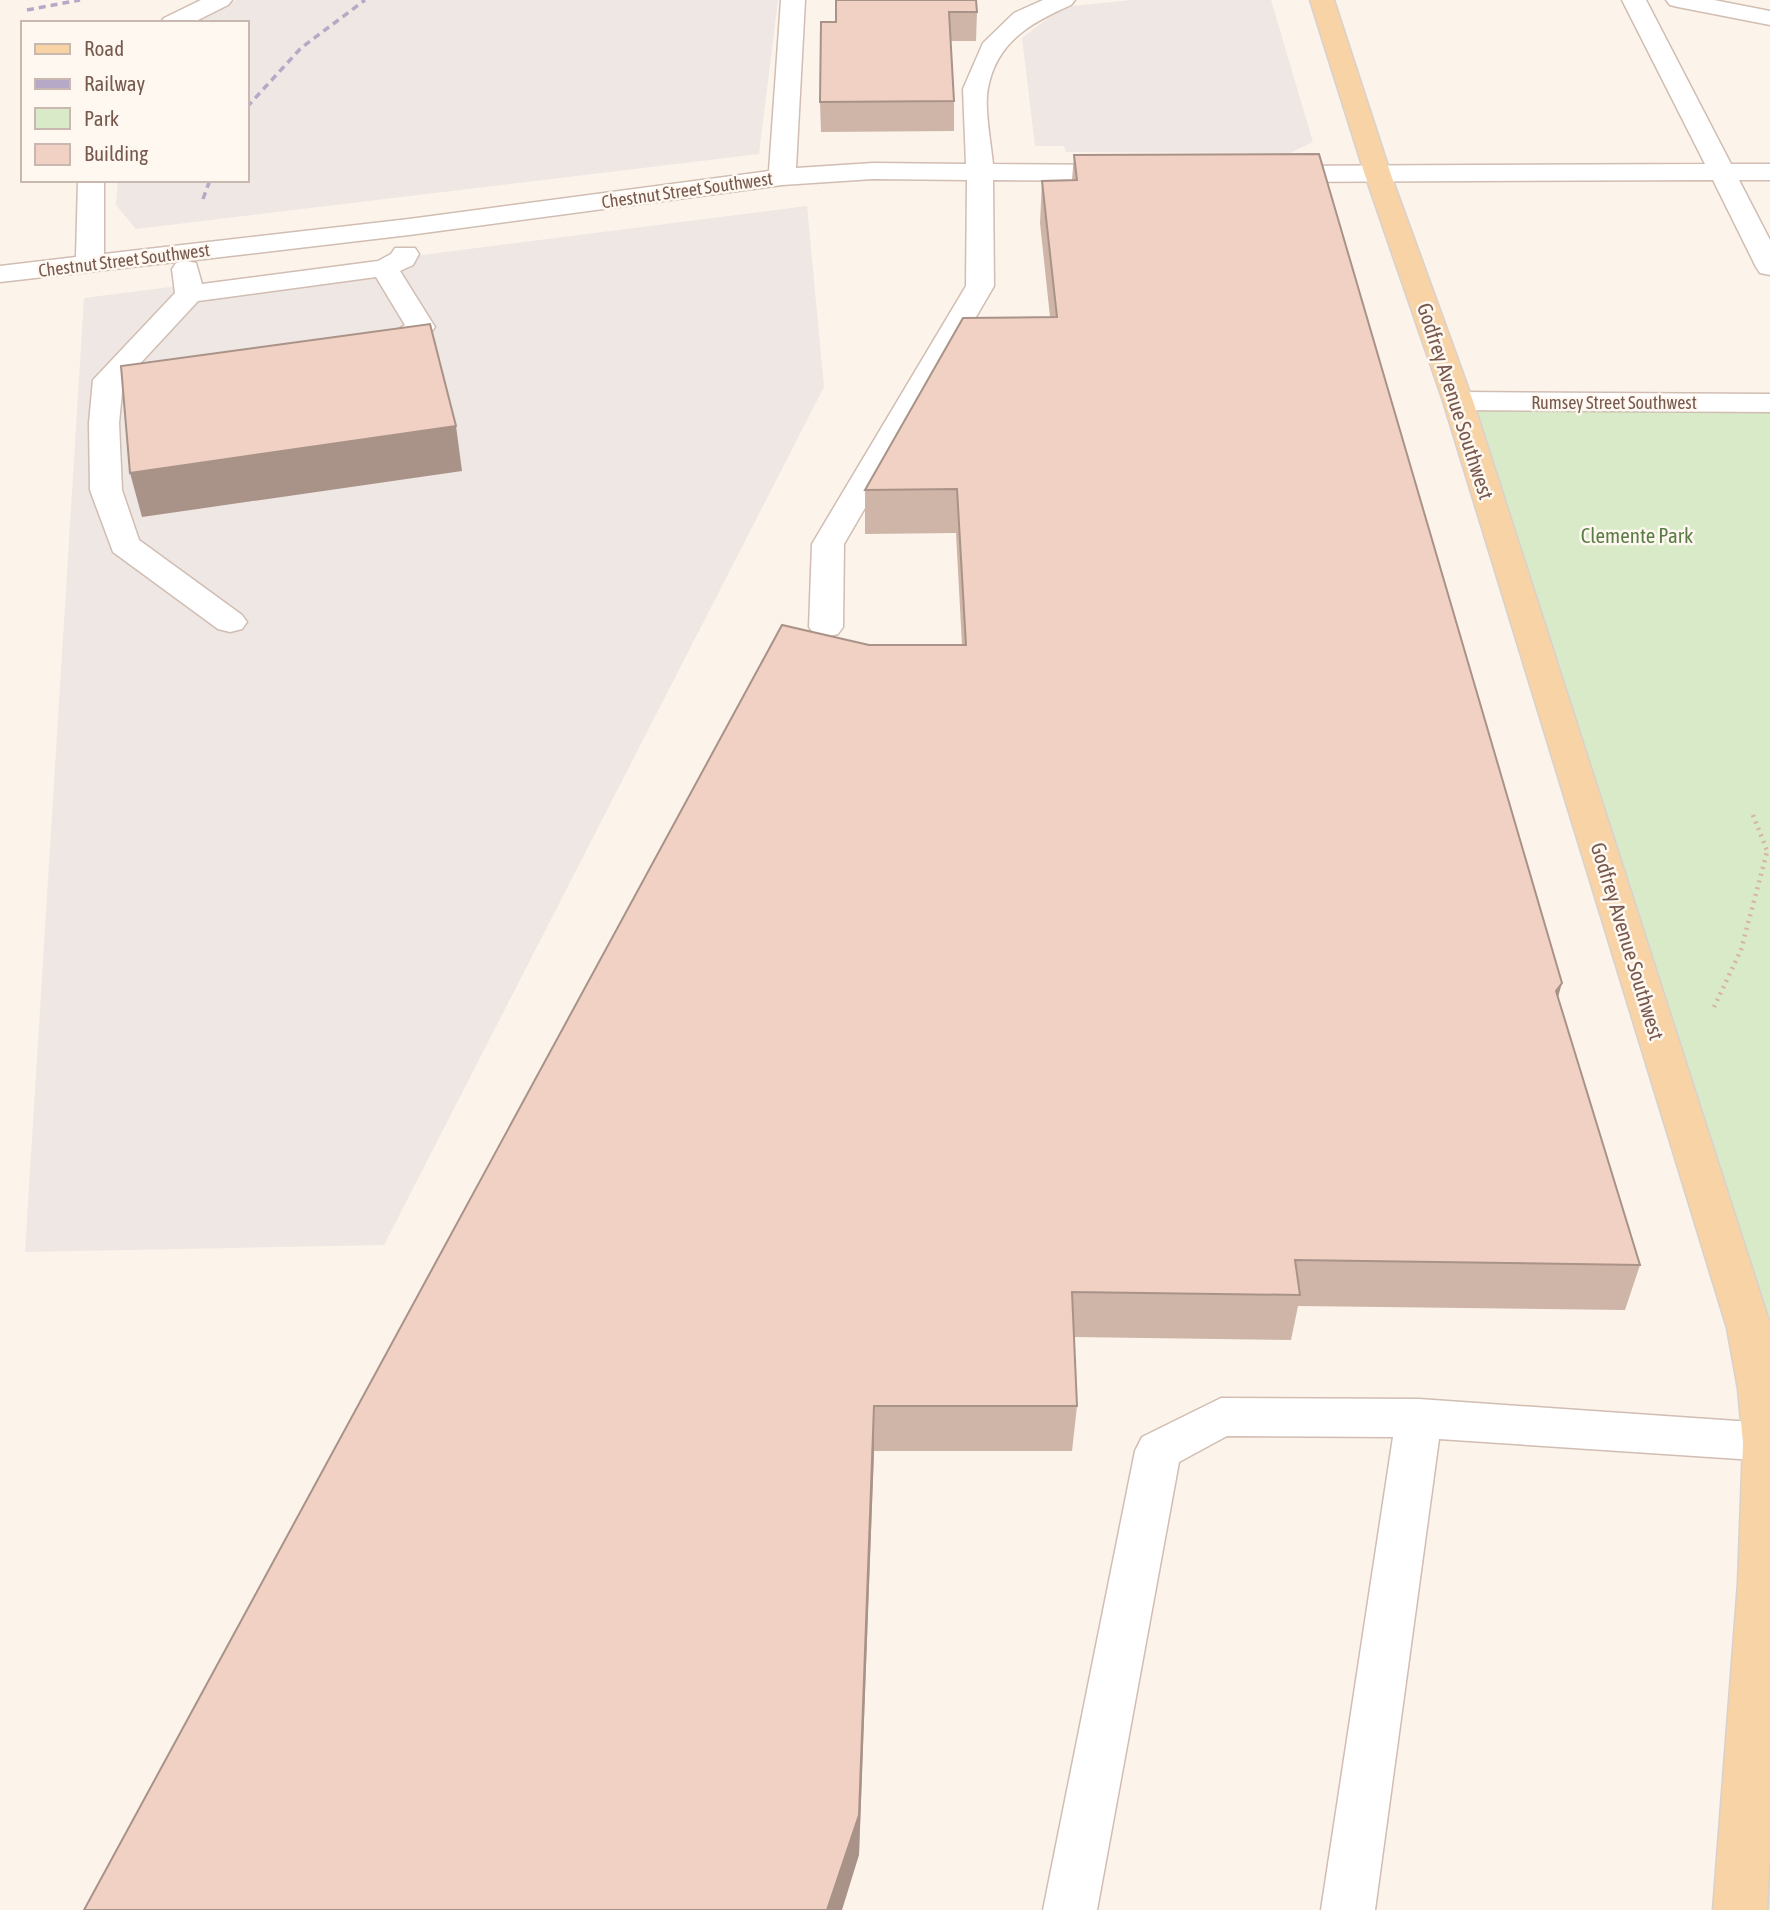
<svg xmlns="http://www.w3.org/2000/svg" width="1770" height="1910" font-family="'Asap Condensed',sans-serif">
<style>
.industrial{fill:#eee7e3}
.green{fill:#d9eac8}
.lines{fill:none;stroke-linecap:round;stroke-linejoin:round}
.minor-casing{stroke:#d1bdb2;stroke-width:3}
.major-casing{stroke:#d9d1cd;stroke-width:3}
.path{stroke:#d6b4a5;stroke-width:4.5;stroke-dasharray:2 5;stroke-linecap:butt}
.minor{fill:#fff;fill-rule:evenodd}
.major{fill:#f8d3a6;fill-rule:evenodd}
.rail{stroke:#b6a8c7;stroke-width:3.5;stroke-dasharray:7 5;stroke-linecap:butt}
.wall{fill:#cfb4a8}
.shaded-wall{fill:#a99288}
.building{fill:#f1d1c3;stroke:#a99288;stroke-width:2}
.labels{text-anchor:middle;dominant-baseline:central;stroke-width:5;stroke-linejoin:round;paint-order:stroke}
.far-street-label{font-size:18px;fill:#77594e;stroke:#fef8f1}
.street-label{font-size:21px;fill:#77594e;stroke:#fef8f1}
.park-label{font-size:21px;fill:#5a7c46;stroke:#fef8f1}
</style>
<rect width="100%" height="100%" fill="#fcf4ea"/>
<!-- industrial -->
<path class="industrial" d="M236,0H778L759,154L136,229L116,205L118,180H247V23H190Z
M1132,0H1271L1313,142L1290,153L1066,152L1064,146H1035L1022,38L1056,12L1072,6Z
M807,206L824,387L384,1245L25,1252L84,298Z"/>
<!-- green -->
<path class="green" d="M1458,401L1770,403V1910H1739L1766,1443Z"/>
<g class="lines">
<!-- minor casing -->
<g class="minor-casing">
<path id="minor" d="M201,0H232L228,5L192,23H160L164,18Z
M781,0H805L796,168L873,163L966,164L963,89L983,43L1014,13L1043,0H1075L1071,5C1031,23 997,41 988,88C984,108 991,143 993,164L1126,165L1135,167L1139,173L1135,179L1126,181L993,180L994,286L844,544L843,627L838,634L826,637L814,634L809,627L812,544L966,286L967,180L873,179L782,185L409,235L187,261L196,263L202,284L378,261L391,254L395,248H415L419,254L413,265L400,271L435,327C421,348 387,357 364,351L360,345L364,339L391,334L405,325L376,277L198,301L123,382L119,423L122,490L139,540L242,615L247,622L242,629L230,632L218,629L113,552L90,490L89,423L93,380L175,293L172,269L176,263L184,261L0,282V266L76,257L78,180H104V254L409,219L769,171Z
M1622,0H1646L1731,164H1770V180H1739L1770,240V275L1760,273L1756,267L1713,180L1273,182L1264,180L1260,174L1264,168L1273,166L1705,164Z
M1666,0H1714L1770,11V25L1678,7L1670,5Z
M1458,392L1770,394V412L1458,410L1447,407L1443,401L1447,395Z
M1221,1398L1419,1399L1766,1423L1770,1425V1461L1439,1439L1375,1910H1321L1393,1437L1227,1436L1179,1462L1097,1910H1043L1135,1451L1142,1437Z"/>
</g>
<!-- major casing -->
<g class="major-casing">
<path id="major" d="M1310,0H1334L1391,175L1473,401L1770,1324V1854L1767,1910H1713L1738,1583L1743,1443L1738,1389L1727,1328L1443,401L1365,175Z"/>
</g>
<!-- path -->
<path class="path" d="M1753,815L1768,853
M1714,1007L1741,950L1767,852"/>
<!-- minor -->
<use href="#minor" class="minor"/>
<!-- major -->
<use href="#major" class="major"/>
<!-- rail -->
<path class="rail" d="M27,10L80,0
M247,107L301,48L365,0
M203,199L210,180"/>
</g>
<!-- wall -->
<path class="wall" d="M836,0L977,12L976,41H950L954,101V131L821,132L820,102L836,22Z
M1074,155L1558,998L1640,1265L1625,1310L1298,1306L1291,1340L1074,1337L1077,1406L1072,1451H874L859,1855L869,645H962L956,533L865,534V490L1050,317L1040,223L1042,181L1072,180Z"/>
<!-- shaded-wall -->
<path class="shaded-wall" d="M456,426L462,471L142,517L130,473Z
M1562,983L1549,1029L1556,991Z
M874,1406V1451L859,1855L842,1910H827Z"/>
<!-- building -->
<path class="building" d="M836,0H976L977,12H949L954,101L820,102L821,22H836Z
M1319,154L1562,983L1556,991L1640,1265L1295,1260L1300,1295L1072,1292L1077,1406H874L859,1815L827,1910H84L782,625L869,645H966L957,489L865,490L963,318L1057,317L1042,181L1077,180L1074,155Z
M430,324L456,426L130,473L121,366Z"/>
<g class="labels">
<!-- far-street labels -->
<g class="far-street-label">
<text transform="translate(687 190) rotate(-8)">Chestnut Street Southwest</text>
<text transform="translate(124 260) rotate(-7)">Chestnut Street Southwest</text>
<text x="1614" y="402">Rumsey Street Southwest</text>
</g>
<!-- street labels -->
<g class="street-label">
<text transform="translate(1456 401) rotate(72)">Godfrey Avenue Southwest</text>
<text transform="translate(1628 941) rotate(73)">Godfrey Avenue Southwest</text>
</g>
<!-- park labels -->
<g class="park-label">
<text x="1637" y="535">Clemente Park</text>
</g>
</g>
<!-- legend -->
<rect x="21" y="21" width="228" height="161" fill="#fef8f1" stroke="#c8b8b0" stroke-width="2"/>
<rect x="35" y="44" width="35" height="10" fill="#f8d3a6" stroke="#c8b8b0" stroke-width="2"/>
<text x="84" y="56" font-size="21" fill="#77594e">Road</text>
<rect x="35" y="79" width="35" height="10" fill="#b6a8c7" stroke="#c8b8b0" stroke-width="2"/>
<text x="84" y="91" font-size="21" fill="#77594e">Railway</text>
<rect x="35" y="108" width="35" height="21" fill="#d9eac8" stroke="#c8b8b0" stroke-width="2"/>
<text x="84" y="126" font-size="21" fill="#77594e">Park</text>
<rect x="35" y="144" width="35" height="21" fill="#f1d1c3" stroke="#c8b8b0" stroke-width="2"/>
<text x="84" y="161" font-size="21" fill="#77594e">Building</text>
</svg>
